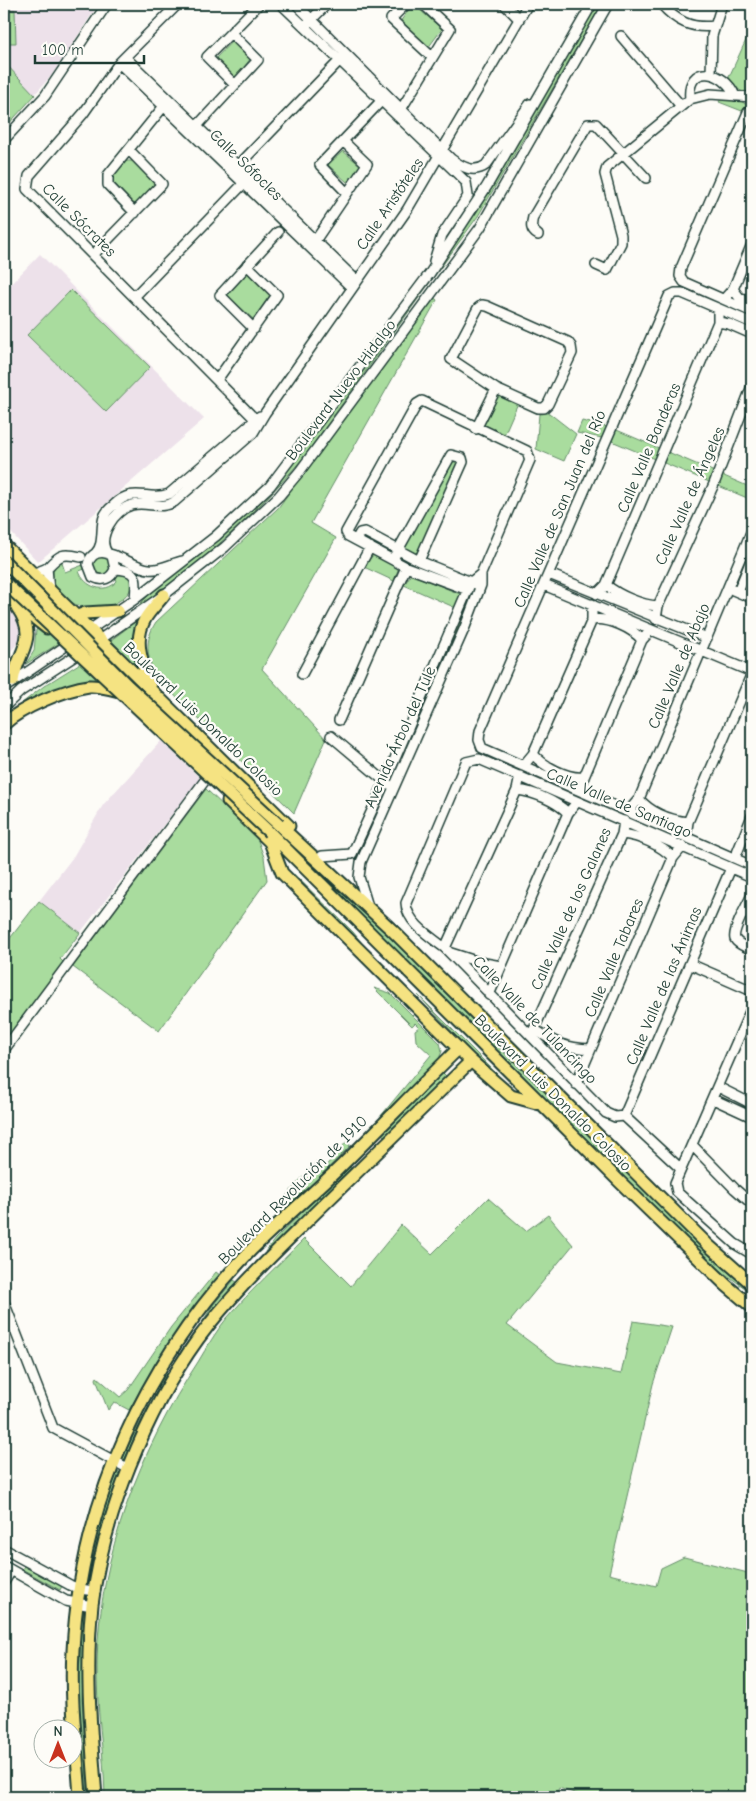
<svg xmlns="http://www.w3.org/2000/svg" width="756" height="1801" font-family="'Comic Neue',sans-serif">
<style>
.built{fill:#ede1ea}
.green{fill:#a9dc9e;stroke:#648c69}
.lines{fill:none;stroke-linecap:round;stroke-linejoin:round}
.minor-casing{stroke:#1f3d34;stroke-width:12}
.major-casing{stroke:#1f3d34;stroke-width:15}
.minor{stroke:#fdfcf7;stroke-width:9}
.major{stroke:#f5e382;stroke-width:11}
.major-bridge-casing{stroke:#1f3d34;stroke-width:15;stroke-linecap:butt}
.major-bridge{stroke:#f5e382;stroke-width:11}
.labels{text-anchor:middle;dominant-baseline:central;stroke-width:4.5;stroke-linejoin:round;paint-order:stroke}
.street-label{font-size:16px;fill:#1f3d34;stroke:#fdfcf7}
</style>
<rect width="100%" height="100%" fill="#fdfcf7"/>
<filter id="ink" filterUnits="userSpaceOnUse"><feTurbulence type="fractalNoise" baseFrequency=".02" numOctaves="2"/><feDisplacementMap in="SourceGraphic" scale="10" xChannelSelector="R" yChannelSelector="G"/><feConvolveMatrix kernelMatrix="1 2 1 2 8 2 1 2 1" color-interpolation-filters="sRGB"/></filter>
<g filter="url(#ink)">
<!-- built -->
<path class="built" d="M4,4L98,5L51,76L4,129Z
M40,254L204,419L38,562L4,525V291Z
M4,599L14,609L21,620L23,638L4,658Z
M161,741L200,778L80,933L39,901L73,857L103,805Z"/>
<!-- green -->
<path class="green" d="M413,4L442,29L425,52L397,26Z
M595,4H602L478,216L303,458C253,517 198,566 135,609L156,588L199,555L236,523L299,455L429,276Z
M4,10H15L16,43H4Z
M752,27V92L746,94L733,86L729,77Z
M234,39L251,58L235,79L213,61Z
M4,62L35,95L4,129Z
M721,99L740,100L745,104L752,101V104L746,106L742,111L719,102Z
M343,151L361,166L347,182L328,165Z
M126,161H134L155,181V187L138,204L131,203L112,184V176Z
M247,273L271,294L253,319L227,295Z
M71,290L150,367L106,412L27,335Z
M432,296L437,300L311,523L336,538L262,669L326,739L294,813L155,676C147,657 144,640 156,622L278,508Z
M501,396L518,403L504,435L482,426L497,397Z
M549,413L576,434L564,461L536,449L539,414Z
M582,421L612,428L752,488V500L607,439L577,433Z
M453,459L459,462L418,554L405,548Z
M375,555L399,567L394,581L364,567L372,556Z
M93 566a9 9 0 1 1 18 0a9 9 0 1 1-18 0Z
M61,560L65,572L83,565L85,569L79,571C84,587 105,595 117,581L115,576L120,573L130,574C133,585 132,591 123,598C82,631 33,579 61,560Z
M411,574L460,594L462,597L456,608L404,585Z
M473,588L477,589L395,780L391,778Z
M142,617L141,672L111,640Z
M40,625L61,642L26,664L34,651L36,630Z
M82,662L105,683L4,717L44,686Z
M206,789L257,838L264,857L267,880L159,1031L73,967Z
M290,843L352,900L705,1251L735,1278L752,1290V1293L717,1268L681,1235L347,904Z
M294,874L353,932L366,948L296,881Z
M39,901L80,933L60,959L66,965L10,1041L4,1036V946Z
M374,988L390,993L440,1043L442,1051L439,1059L380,1117L431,1055L416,1041L415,1030L419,1027L415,1023L412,1026Z
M418,995L503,1080L493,1076Z
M443,1073L446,1076L385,1137L382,1134Z
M348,1140L350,1146L294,1203L275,1211L274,1210L316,1162L324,1168Z
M349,1166L351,1168L342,1180L267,1253L265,1252L275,1239Z
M488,1198L526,1231L548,1215L573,1245L507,1325L557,1362L621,1374L633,1321L672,1327L653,1384L609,1574L656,1586L661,1568L684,1557L752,1574V1797H586L559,1788L555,1797H105C104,1752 96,1707 97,1662C99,1555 140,1450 198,1362C207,1347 216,1331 227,1318C251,1290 278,1265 304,1239L351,1286L401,1225L432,1254Z
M216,1272L221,1276L159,1357L129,1410L114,1402L108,1410L96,1379L97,1377L120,1397L128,1390L171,1327Z
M234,1280L238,1283L200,1330L198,1329L213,1305Z
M166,1372L170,1375L123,1462L122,1458Z
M119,1472L121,1474L93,1575L88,1574L94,1544L115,1475Z
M24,1566L62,1586L60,1590L22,1569Z
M86,1606L82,1700L88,1797H83L78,1700L82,1610Z"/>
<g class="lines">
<!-- minor casing -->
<g class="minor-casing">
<path id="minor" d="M178,4L119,63L83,114L29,176L27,189L259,423
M281,4L466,182L468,196L442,235L434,261
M296,4L451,159C462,167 474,174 486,165L530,104
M406,4L391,19L432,57
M504,4L519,19
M661,4C676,21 691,29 714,26
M308,23L327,4
M621,36L681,106
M125,57L357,281
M119,63L352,288
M711,74L712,36L722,4
M235,85L207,57L259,4
M690,99C686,62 725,70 735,96
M402,108L450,29L423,4
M752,110L748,112L681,268L680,276L684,282L752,312
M197,126L258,60L231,33
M4,140L45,96L107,4
M234,170L343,57
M347,193L320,165L384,98
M135,213L108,185V175L164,106
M538,235C530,230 531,225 533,217L588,124H596L646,178
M315,241L367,164L343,141
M93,255L162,184L129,150
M596,265L607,270L621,243V235L605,174L607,167L690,99L710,94L752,97
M733,289L739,297L752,302
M134,297L247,180
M724,299L733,289L752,244
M482,305L487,306L568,342L571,346L572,353L548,404L544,408H538L496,389L451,359L478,308Z
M718,322L729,324L752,334
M752,323L682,293H675L669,296L480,731L479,740L482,748L752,866
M254,329L220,295L278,232
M217,380L277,295L247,265
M476,429L496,389
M356,540L360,533L365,532L419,561L476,584
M95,554C105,545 100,528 104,517C106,511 110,508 114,505C134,485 148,502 169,494L260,416
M108,554C95,538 115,509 132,505C146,501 161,510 174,502L253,433L265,413L407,210L528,4
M112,556L115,569C111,579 103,582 93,577L88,564C96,536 132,568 149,569C159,571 172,563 183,561
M393,559L451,455L462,458L463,462L419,561
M47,568L49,591
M115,569C138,570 137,578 135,599
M4,571L33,595
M32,574C37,571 44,571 48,567C60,554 63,553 81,557
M549,574L707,638
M544,585L752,672
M606,585C620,596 641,605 658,606
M733,590L752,598
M738,592L752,558
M597,594L606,585L718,322V309
M656,619L658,606L714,484L752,386
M592,620C608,617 632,628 642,640
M302,674L370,547
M4,688L135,599L216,536L270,486L430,273L487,186L592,4
M4,707L21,691L92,645L164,595L225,547L279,496L300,471L480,228L608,4
M339,720L406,567
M331,736L388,784
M533,754C543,766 568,779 584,777
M523,766L533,754L592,620V604
M517,790C534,792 556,801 568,813
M581,791L584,777L642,640L651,630
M639,799C651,813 670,820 688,822
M628,812L639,799L752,530
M622,834C640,836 661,845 673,858
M686,837L688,822L752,673
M322,856L352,854L385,782L471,582L481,574
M735,858L752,816
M752,895C748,903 732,931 735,939C738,945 747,947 752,950
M367,903L359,877L361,862L465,627L481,585V574L530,460L527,451L422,401L417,404L346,532L348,536L406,567L468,590
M445,948L517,790L520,776
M451,953L479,962L501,966
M690,964L752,991
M489,995L568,813L577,802
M752,1007L675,1183L677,1192L735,1244L752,1254
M534,1029C555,1043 564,1048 591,1049
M531,1036L622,834L624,821
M4,1050L206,779
M576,1084L673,858L683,846
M718,1087L752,1104
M713,1099L752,1117
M624,1116L615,1117L606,1113L445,948C432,938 406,922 406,903L466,762L479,759L752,877
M624,1116L731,868
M624,1116L681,1169
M693,1146L735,1189L752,1204
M4,1302L53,1428L129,1469
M4,1549L70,1585L79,1589L95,1591
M4,1566L66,1601L92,1606
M4,1567L9,1574L4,1582"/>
</g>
<!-- major casing -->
<g class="major-casing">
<path id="major" d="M4,545L289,826
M4,594L47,628
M75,617L85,613L118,611
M13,681C17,651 40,640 17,607
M151,690C144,667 132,642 145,619C150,610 158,603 164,595
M4,724C21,708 65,689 89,686C99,685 109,689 120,691
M228,801L272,844
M279,825L392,930L707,1244L752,1284
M269,832L620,1182L726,1285L752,1307
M270,842L282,873L471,1061L511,1096L540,1104
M80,1797C77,1748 70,1701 73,1651C80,1501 147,1358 251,1250C278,1223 308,1198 336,1171C377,1131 417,1089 458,1049
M96,1797C91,1733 85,1670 92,1605C103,1517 146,1411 198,1339C232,1293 274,1254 314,1214C366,1163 418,1112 471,1061"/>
</g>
<!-- minor -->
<use href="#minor" class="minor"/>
<!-- major -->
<use href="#major" class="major"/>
<!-- major-bridge casing -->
<g class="major-bridge-casing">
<path id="major-bridge" d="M4,561L128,686L279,825
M4,582L269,832"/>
</g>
<!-- major-bridge -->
<use href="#major-bridge" class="major-bridge"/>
</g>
</g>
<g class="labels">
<!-- street labels -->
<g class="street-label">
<text transform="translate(246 165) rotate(44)">Calle Sófocles</text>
<text transform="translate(390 204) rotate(-56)">Calle Aristóteles</text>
<text transform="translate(79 220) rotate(45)">Calle Sócrates</text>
<text transform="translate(341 390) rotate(-53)">Boulevard Nuevo Hidalgo</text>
<text transform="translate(649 448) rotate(-67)">Calle Valle Banderas</text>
<text transform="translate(690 496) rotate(-66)">Calle Valle de Ángeles</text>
<text transform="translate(560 509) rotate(-67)">Calle Valle de San Juan del Río</text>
<text transform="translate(679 666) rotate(-67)">Calle Valle de Abajo</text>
<text transform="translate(203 719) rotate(44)">Boulevard Luis Donaldo Colosio</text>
<text transform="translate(400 737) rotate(-66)">Avenida Árbol del Tule</text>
<text transform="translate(619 803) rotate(23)">Calle Valle de Santiago</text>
<text transform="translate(571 909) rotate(-66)">Calle Valle de los Galanes</text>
<text transform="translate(614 958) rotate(-67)">Calle Valle Tabares</text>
<text transform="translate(664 986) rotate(-67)">Calle Valle de las Ánimas</text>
<text transform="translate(535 1020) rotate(46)">Calle Valle de Tulancingo</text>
<text transform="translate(553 1093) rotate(45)">Boulevard Luis Donaldo Colosio</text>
<text transform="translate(293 1190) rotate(-45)">Boulevard Revolución de 1910</text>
</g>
</g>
<!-- margin -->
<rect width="756" height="1801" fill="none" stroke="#fdfcf7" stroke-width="20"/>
<rect x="10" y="10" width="736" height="1781" fill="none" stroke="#1f3d34" stroke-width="2" filter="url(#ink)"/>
<!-- north arrow -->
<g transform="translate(58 1744)"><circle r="24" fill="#fdfcf7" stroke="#a4b0a9"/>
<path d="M0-4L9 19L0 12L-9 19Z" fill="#c8321e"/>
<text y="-8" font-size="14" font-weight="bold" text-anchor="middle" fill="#1f3d34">N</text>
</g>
<!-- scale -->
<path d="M35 55v8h109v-8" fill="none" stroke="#1f3d34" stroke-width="2.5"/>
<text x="42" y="55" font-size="15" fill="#1f3d34" stroke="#fdfcf7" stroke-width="4" paint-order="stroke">100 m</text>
</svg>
